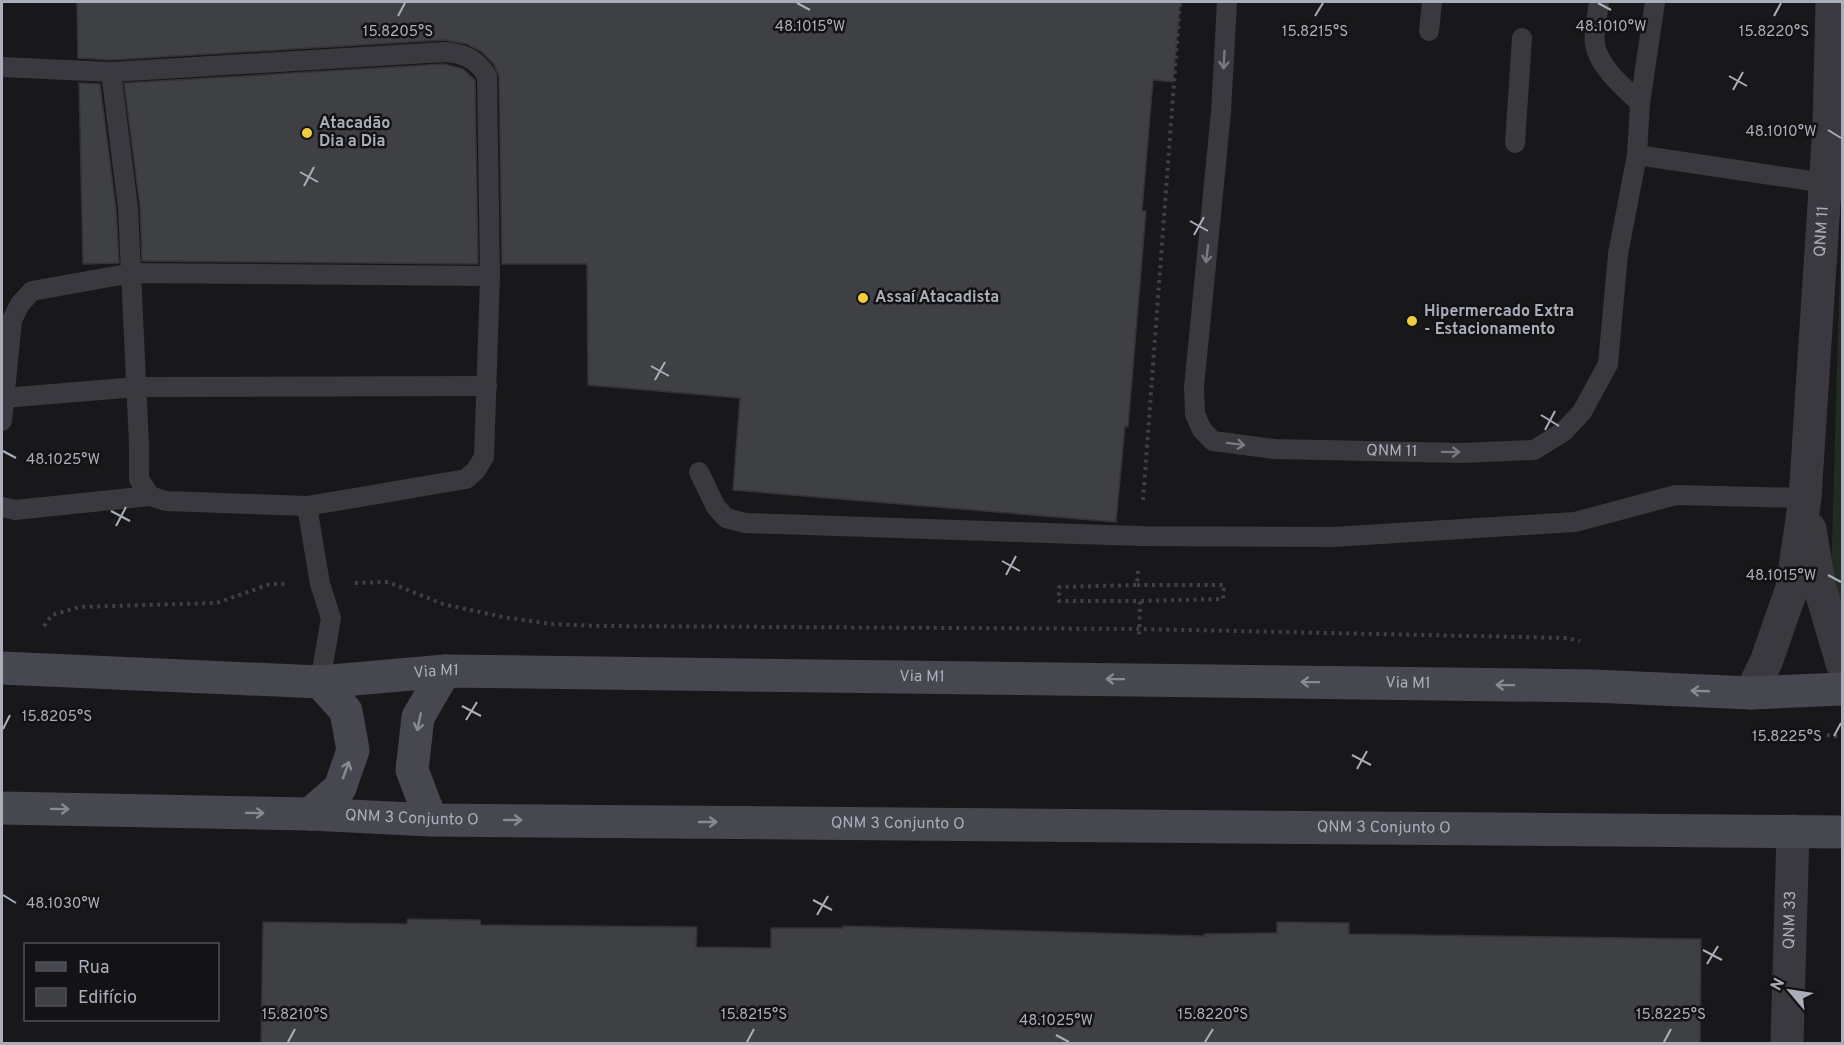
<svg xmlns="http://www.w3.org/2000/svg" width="1844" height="1045" font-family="Overpass,sans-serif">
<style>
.green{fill:#222a24}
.building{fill:#3f4044;stroke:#333236;stroke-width:1.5}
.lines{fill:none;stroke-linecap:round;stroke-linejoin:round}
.path{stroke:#3f4046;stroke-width:4;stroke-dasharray:3 4.5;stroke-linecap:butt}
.lane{stroke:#39393f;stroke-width:20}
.street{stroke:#39393f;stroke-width:33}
.secondary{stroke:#47484f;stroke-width:33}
.oneway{stroke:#777983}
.oneway2{stroke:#878a95}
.ticks{fill:none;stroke:#aaadba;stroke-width:2}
.poi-dot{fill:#f0ce3a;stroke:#131315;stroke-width:2}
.labels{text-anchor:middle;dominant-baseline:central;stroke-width:5;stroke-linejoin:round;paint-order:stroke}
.poi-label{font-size:16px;font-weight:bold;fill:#aaadba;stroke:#131315;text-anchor:start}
.street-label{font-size:16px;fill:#aaadba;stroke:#131315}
.ticks-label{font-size:15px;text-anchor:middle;fill:#aaadba;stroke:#131315;stroke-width:5;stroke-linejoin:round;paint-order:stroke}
</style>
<rect width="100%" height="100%" fill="#18181a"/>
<!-- green -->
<path class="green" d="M1842,198V601L1838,598L1831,575Z"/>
<!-- building -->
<path class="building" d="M77,2H1180L1173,82L1153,80L1142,211H1146L1128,427L1125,426L1116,522L733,490L740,398L588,385L587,264H502L499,76L493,63L482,52L467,44L443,40L111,60L78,58Z
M444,64L463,69L475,80L478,264L142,261L140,207L124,83Z
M79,83L100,84L116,209L119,263L83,264Z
M408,919L480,920L481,925L697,927L696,947L771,948V928H843V926L1204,936V934L1277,933V922L1349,923V934L1701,939L1700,1044H261L263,922L407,924Z"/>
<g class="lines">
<!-- path -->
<path class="path" d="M1143,500L1180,2
M1138,571L1137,585L1059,587V601H1140L1139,639
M355,583L388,582L443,604L503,617L551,624L600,626L1139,629L1567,638L1580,641
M1137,585H1224L1223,599L1140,601
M44,626L52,615L79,607L217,603L270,584H285
M1827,735L1842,737"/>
<!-- lane -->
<g class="lane">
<path id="s1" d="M1227,2L1221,112L1194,387L1195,414L1202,430L1213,441L1274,449L1462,453L1534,450L1563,432L1582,412L1608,364L1618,254L1637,155L1640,103L1655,2"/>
<path d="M1599,2C1598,13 1593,33 1595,44C1598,66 1624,88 1640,103"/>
<path d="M1429,31L1432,2"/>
<path d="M2,67L111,72L444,52C463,53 477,59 487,76L490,276L484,457L476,470L466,479L307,506"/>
<path d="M111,72L128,208L139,445V479L150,496L166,501L307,506L320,584L331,618L320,682"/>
<path d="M1515,143L1522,38"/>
<path d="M1637,155L1825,183"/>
<path d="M4,398L137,387L487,386"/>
<path d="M2,421L12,320L20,304L32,291L132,273L490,276"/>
<path d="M699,472L716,507L726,518L745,523L1140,536L1333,537L1575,522L1676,495L1805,498"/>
<path d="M2,507L15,510L150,496"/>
</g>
<!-- street -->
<g class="street">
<path d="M1810,529L1820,588L1842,663"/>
<path id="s2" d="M1751,693L1766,662L1792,588L1805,498L1829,126L1832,2"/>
<path id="s3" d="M1787,1044L1793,831"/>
</g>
<!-- secondary -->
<g class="secondary">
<path id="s4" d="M2,668L320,682L445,671L1593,686L1751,693L1842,689"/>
<path id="s5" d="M2,808L310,814L431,820L1842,832"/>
<path d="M310,814L340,788L353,750L346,711L320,682"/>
<path d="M431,820L412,770L418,717L445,671"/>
</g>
</g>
<!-- one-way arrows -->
<defs><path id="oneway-shaft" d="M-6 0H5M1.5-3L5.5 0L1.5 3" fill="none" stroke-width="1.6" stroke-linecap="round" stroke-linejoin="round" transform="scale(1.5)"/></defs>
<g class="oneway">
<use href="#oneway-shaft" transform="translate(1224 60) rotate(93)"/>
<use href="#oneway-shaft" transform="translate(1207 254) rotate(97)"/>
<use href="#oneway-shaft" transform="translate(1236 444) rotate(7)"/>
<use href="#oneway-shaft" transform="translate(1451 452) rotate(1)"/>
</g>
<g class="oneway2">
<use href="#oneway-shaft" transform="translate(1115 679) rotate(-179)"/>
<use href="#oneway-shaft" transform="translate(1310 682) rotate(-179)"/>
<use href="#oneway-shaft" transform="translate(1505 685) rotate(-179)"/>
<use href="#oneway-shaft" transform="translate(1700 691) rotate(-178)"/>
<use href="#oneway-shaft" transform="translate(419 722) rotate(102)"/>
<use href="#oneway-shaft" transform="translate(346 770) rotate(-70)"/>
<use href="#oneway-shaft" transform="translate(60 809) rotate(1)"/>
<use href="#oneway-shaft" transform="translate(255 813) rotate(1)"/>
<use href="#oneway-shaft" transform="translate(513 820)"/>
<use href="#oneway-shaft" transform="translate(708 822)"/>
</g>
<!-- ticks -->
<path class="ticks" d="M797,3L810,10M1598,3L1611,10M398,16L405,3M1315,16L1323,3M1774,16L1781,3M1729,76L1747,86M1733,90L1743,72M1828,130L1841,138M300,172L318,182M304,186L314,167M1190,221L1208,231M1194,235L1204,217M651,366L669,376M655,380L665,362M1541,415L1559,426M1545,430L1555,411M3,451L16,458M111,511L130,521M116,526L126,507M1002,561L1020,571M1006,575L1016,556M1828,575L1841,582M462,706L481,716M466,720L477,702M3,729L10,715M1834,736L1841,723M1352,755L1371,765M1357,769L1367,751M3,895L16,903M813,900L832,910M817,915L828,896M1703,950L1722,960M1707,964L1718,946M1056,1035L1069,1042M288,1042L295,1029M747,1042L754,1029M1205,1042L1213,1029M1664,1042L1671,1029"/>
<!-- markers -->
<g class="poi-dot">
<circle cx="307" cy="133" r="6"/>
<circle cx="863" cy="298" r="6"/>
<circle cx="1412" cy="321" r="6"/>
</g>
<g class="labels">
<!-- poi labels -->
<g class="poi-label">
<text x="319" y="124">Atacadão<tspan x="319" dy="18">Dia a Dia</tspan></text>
<text x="875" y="298">Assaí Atacadista</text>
<text x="1424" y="312">Hipermercado Extra<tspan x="1424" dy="18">- Estacionamento</tspan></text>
</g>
<!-- street labels -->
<g class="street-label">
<text stroke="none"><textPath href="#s2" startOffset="471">QNM 11</textPath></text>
<text stroke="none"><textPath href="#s1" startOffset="626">QNM 11</textPath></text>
<text stroke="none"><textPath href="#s4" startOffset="435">Via M1</textPath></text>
<text stroke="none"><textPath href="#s4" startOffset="921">Via M1</textPath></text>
<text stroke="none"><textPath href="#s4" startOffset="1407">Via M1</textPath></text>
<text stroke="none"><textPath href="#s5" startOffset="410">QNM 3 Conjunto O</textPath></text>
<text stroke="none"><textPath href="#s5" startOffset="896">QNM 3 Conjunto O</textPath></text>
<text stroke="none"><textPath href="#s5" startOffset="1382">QNM 3 Conjunto O</textPath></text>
<text stroke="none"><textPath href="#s3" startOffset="124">QNM 33</textPath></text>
</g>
</g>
<g class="ticks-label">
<text x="1611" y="31">48.1010°W</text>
<text x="810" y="31">48.1015°W</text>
<text x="1315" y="36">15.8215°S</text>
<text x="1774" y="36">15.8220°S</text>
<text x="398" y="36">15.8205°S</text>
<text x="1781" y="136">48.1010°W</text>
<text x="63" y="464">48.1025°W</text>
<text x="1781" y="580">48.1015°W</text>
<text x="57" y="721">15.8205°S</text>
<text x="1787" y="741">15.8225°S</text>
<text x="63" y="908">48.1030°W</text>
<text x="295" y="1019">15.8210°S</text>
<text x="754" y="1019">15.8215°S</text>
<text x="1213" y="1019">15.8220°S</text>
<text x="1671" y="1019">15.8225°S</text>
<text x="1056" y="1025">48.1025°W</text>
</g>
<!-- border -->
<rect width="1844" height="1045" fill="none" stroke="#aaadba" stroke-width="6"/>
<!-- legend -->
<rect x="24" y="943" width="195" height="78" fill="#131315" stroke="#4f5157" stroke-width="1.5"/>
<rect x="36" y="962" width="30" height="9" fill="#47484f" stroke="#4f5157" stroke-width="1.5"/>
<text x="78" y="973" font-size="18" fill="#aaadba">Rua</text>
<rect x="36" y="988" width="30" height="18" fill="#3f4044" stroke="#4f5157" stroke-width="1.5"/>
<text x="78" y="1003" font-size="18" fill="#aaadba">Edifício</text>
<!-- north arrow -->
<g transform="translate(1790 991) rotate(299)" stroke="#131315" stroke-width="4.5" paint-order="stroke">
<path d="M0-4.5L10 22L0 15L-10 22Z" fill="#aaadba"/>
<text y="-9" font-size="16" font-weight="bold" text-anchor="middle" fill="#aaadba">N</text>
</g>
</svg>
